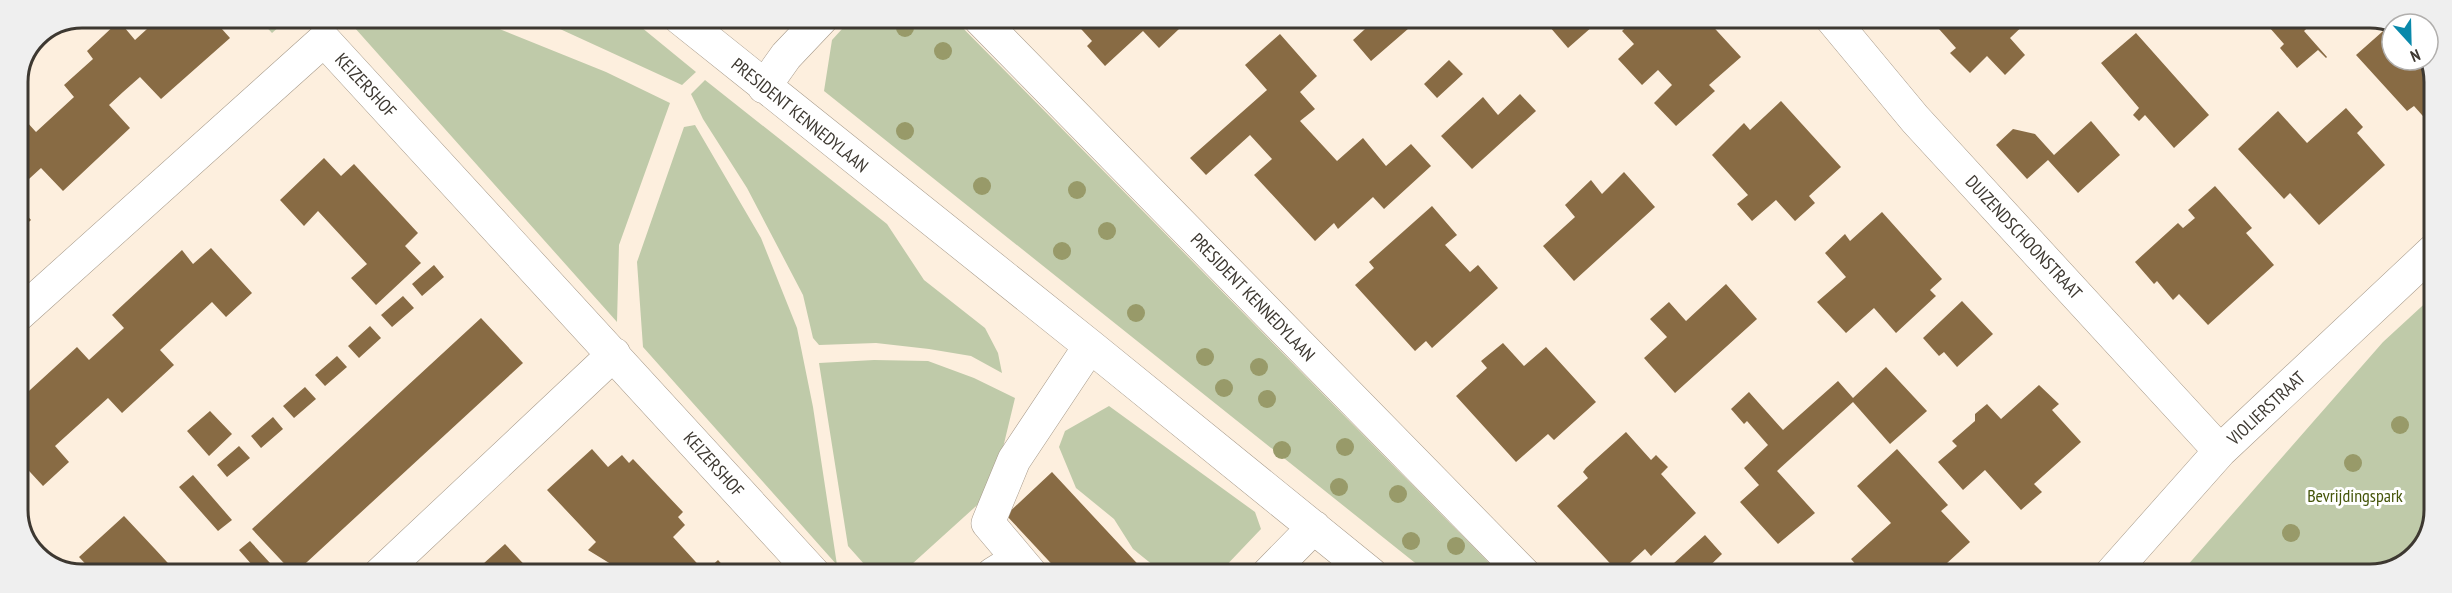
<svg xmlns="http://www.w3.org/2000/svg" width="2452" height="593" font-family="'PT Sans Narrow',sans-serif">
<style>
.green{fill:#bfcaa9}
.building{fill:#886b44}
.lines{fill:none;stroke-linecap:round;stroke-linejoin:round}
.minor-casing{stroke:#a69989;stroke-width:34}
.minor{stroke:#fff;stroke-width:33}
.tree{fill:#989a69}
.labels{text-anchor:middle;dominant-baseline:central;stroke-width:6;stroke-linejoin:round;paint-order:stroke}
.street-label{font-size:18px;fill:#3d3831;stroke:#fff}
.park-label{font-size:18px;fill:#45550a;stroke:#fff}
.rim{fill:none;stroke:#3d3831;stroke-width:3}
</style>
<rect width="100%" height="100%" fill="#fdefde"/>
<!-- green -->
<path class="green" d="M258,18H289L272,33Z
M346,18H472L606,72L670,103L619,245L617,322Z
M536,18H630L696,72L682,85Z
M852,18H953L1501,575L1429,574L824,91L832,40Z
M705,80L887,224L924,280L985,328L998,353L1002,373L971,356L929,349L876,343L819,345L813,338L803,295L747,188L703,119L691,94Z
M695,125L761,238L797,328L813,407L837,565L643,347L637,262L684,127Z
M2433,296V524L2409,562L2370,575H2179L2383,342Z
M874,360L928,361L974,378L1015,398L1001,456L985,498L901,574H873L848,546L819,363Z
M1109,406L1255,512L1261,529L1220,572L1215,574H1164L1133,549L1114,519L1076,488L1059,447L1065,431Z"/>
<!-- building -->
<path class="building" d="M159,18H212L230,38L161,99L140,77L123,92L109,105L130,128L63,191L41,168L18,189V128L26,121L36,132L74,97L64,85L93,59L87,51L119,21L135,40Z
M1072,19H1169L1179,29L1159,48L1143,31L1105,66L1087,46L1092,41Z
M1376,19H1413L1416,22L1371,61L1353,40Z
M1557,19H1601L1568,48L1549,26Z
M1635,19H1706L1741,57L1709,85L1715,91L1676,126L1654,103L1672,85L1658,70L1642,85L1618,59L1634,44L1622,31Z
M1930,19H2030L2010,38L2025,55L2005,75L1987,56L1970,73L1950,53L1956,48Z
M2262,19H2317L2304,31L2327,57L2326,58L2318,50L2297,68L2280,48L2284,44Z
M2391,24L2392,60H2427L2433,74V120L2430,124L2414,106L2407,111L2356,55Z
M2136,33L2209,115L2174,148L2145,115L2139,121L2133,115L2139,108L2101,63Z
M1280,34L1317,76L1300,92L1315,109L1300,121L1337,161L1363,138L1386,166L1411,144L1431,166L1384,209L1373,197L1338,229L1334,223L1315,241L1254,175L1272,159L1250,135L1206,175L1190,158L1267,90L1245,65Z
M1449,60L1463,74L1437,98L1424,84Z
M1520,94L1536,111L1472,169L1441,136L1483,97L1498,115Z
M1781,101L1841,167L1809,196L1815,203L1795,221L1776,200L1752,221L1737,204L1748,195L1712,155L1744,123L1750,130Z
M2346,108L2363,127L2357,133L2385,165L2319,225L2290,193L2284,199L2238,149L2278,111L2307,143Z
M2091,121L2120,155L2078,193L2048,160L2027,179L1996,145L2013,129L2035,134L2054,155Z
M324,158L341,176L354,164L418,233L405,246L421,263L376,305L351,278L367,264L318,211L304,226L280,200Z
M1624,172L1655,207L1574,281L1543,246L1575,217L1565,205L1591,180L1602,194Z
M2215,186L2252,228L2246,233L2274,265L2208,325L2179,294L2173,300L2157,281L2154,284L2135,262L2178,223L2183,228L2195,218L2188,210Z
M18,205L31,220L18,232Z
M1432,206L1457,235L1445,245L1470,272L1478,265L1498,288L1432,348L1426,341L1415,351L1355,285L1374,268L1369,262Z
M1882,212L1942,279L1930,290L1936,296L1896,333L1874,308L1846,333L1817,302L1846,277L1825,253L1845,234L1850,241Z
M211,248L252,293L226,317L212,302L160,350L174,365L122,413L108,398L55,446L69,462L43,486L18,459V401L77,347L89,360L124,328L112,315L182,250L193,264Z
M434,265L444,277L422,296L412,284Z
M1726,284L1757,319L1675,393L1644,358L1667,337L1650,319L1669,302L1686,321Z
M403,296L414,308L392,327L381,315Z
M1962,301L1993,334L1957,367L1944,352L1939,356L1923,338Z
M481,318L523,363L294,574L252,529Z
M370,326L381,338L359,358L348,346Z
M1503,343L1524,366L1546,347L1596,402L1554,440L1548,434L1516,462L1456,396L1487,368L1481,361Z
M337,356L347,367L325,386L315,375Z
M1886,367L1927,411L1890,444L1853,402L1777,471L1815,513L1778,544L1740,502L1759,485L1744,468L1768,445L1747,421L1744,424L1731,409L1749,392L1783,430L1838,381L1853,398Z
M2039,385L2059,404L2052,410L2081,442L2034,484L2042,492L2021,510L1985,470L1963,490L1938,462L1957,446L1952,441L1975,421V414L1987,404L2001,419Z
M305,387L316,399L294,418L283,406Z
M210,411L232,434L209,456L187,431Z
M273,417L283,429L261,448L251,436Z
M1626,432L1651,460L1656,455L1668,467L1661,474L1696,513L1651,556L1645,549L1619,573L1557,506L1588,478L1583,472L1586,468Z
M239,446L250,458L227,477L217,465Z
M592,449L608,467L622,455L629,463L633,459L683,512L678,517L685,525L673,537L705,572L718,560L731,574H624L619,569L588,550L596,542L547,490Z
M1897,449L1948,505L1941,511L1970,542L1934,575H1878L1875,571L1871,575H1865L1851,559L1891,523L1857,486Z
M1052,472L1147,574H1061L1006,515Z
M193,475L232,520L218,531L179,487Z
M124,516L155,549L178,574H95L79,557Z
M1705,535L1722,554L1700,575H1665L1663,573Z
M250,541L270,563L281,574H260L239,550Z
M505,544L533,574H472Z
M567,568L576,574H561Z"/>
<g class="lines">
<!-- minor casing -->
<g class="minor-casing">
<path id="minor" d="M680,18L1090,346L1371,574
M980,19L1525,575
M1832,19L1915,119L2220,451
M764,87L786,56L822,18
M18,315L324,40L814,574
M380,574L614,354
M993,574L1017,559
M1031,574L988,523L1014,460L1090,346
M1268,574L1314,527
M2110,575L2220,451L2433,251"/>
</g>
<!-- minor -->
<use href="#minor" class="minor"/>
</g>
<!-- trees -->
<g class="tree">
<circle cx="905" cy="28" r="9"/>
<circle cx="943" cy="51" r="9"/>
<circle cx="905" cy="131" r="9"/>
<circle cx="982" cy="186" r="9"/>
<circle cx="1077" cy="190" r="9"/>
<circle cx="1107" cy="231" r="9"/>
<circle cx="1062" cy="251" r="9"/>
<circle cx="1136" cy="313" r="9"/>
<circle cx="1205" cy="357" r="9"/>
<circle cx="1259" cy="367" r="9"/>
<circle cx="1224" cy="388" r="9"/>
<circle cx="1267" cy="399" r="9"/>
<circle cx="2400" cy="425" r="9"/>
<circle cx="1345" cy="447" r="9"/>
<circle cx="1282" cy="450" r="9"/>
<circle cx="2353" cy="463" r="9"/>
<circle cx="1339" cy="487" r="9"/>
<circle cx="1398" cy="494" r="9"/>
<circle cx="2291" cy="533" r="9"/>
<circle cx="1411" cy="541" r="9"/>
<circle cx="1456" cy="546" r="9"/>
</g>
<g class="labels">
<!-- street labels -->
<g class="street-label">
<text transform="translate(366 85) rotate(47)">KEIZERSHOF</text>
<text transform="translate(800 115) rotate(39)">PRESIDENT KENNEDYLAAN</text>
<text transform="translate(2024 237) rotate(47)">DUIZENDSCHOONSTRAAT</text>
<text transform="translate(1253 297) rotate(46)">PRESIDENT KENNEDYLAAN</text>
<text transform="translate(2266 408) rotate(-43)">VIOLIERSTRAAT</text>
<text transform="translate(714 464) rotate(48)">KEIZERSHOF</text>
</g>
<!-- park labels -->
<g class="park-label">
<text x="2355" y="495">Bevrijdingspark</text>
</g>
</g>
<!-- crop -->
<path d="M0 0H2452V593H0ZM82 28H2370A54 54 0 0 1 2424 82V510A54 54 0 0 1 2370 564H82A54 54 0 0 1 28 510V82A54 54 0 0 1 82 28Z" fill="#efefef" fill-rule="evenodd"/>
<path class="rim" d="M82 28H2370A54 54 0 0 1 2424 82V510A54 54 0 0 1 2370 564H82A54 54 0 0 1 28 510V82A54 54 0 0 1 82 28Z"/>
<!-- north arrow -->
<g transform="translate(2410 42) rotate(158)"><circle r="28" fill="#ffffff" stroke="#b1afad" stroke-width="1.5"/>
<path d="M0-4.5L10 22L0 15L-10 22Z" fill="#0989ab"/>
<text y="-9" font-size="16" font-weight="bold" text-anchor="middle" fill="#3d3831">N</text>
</g>
</svg>
